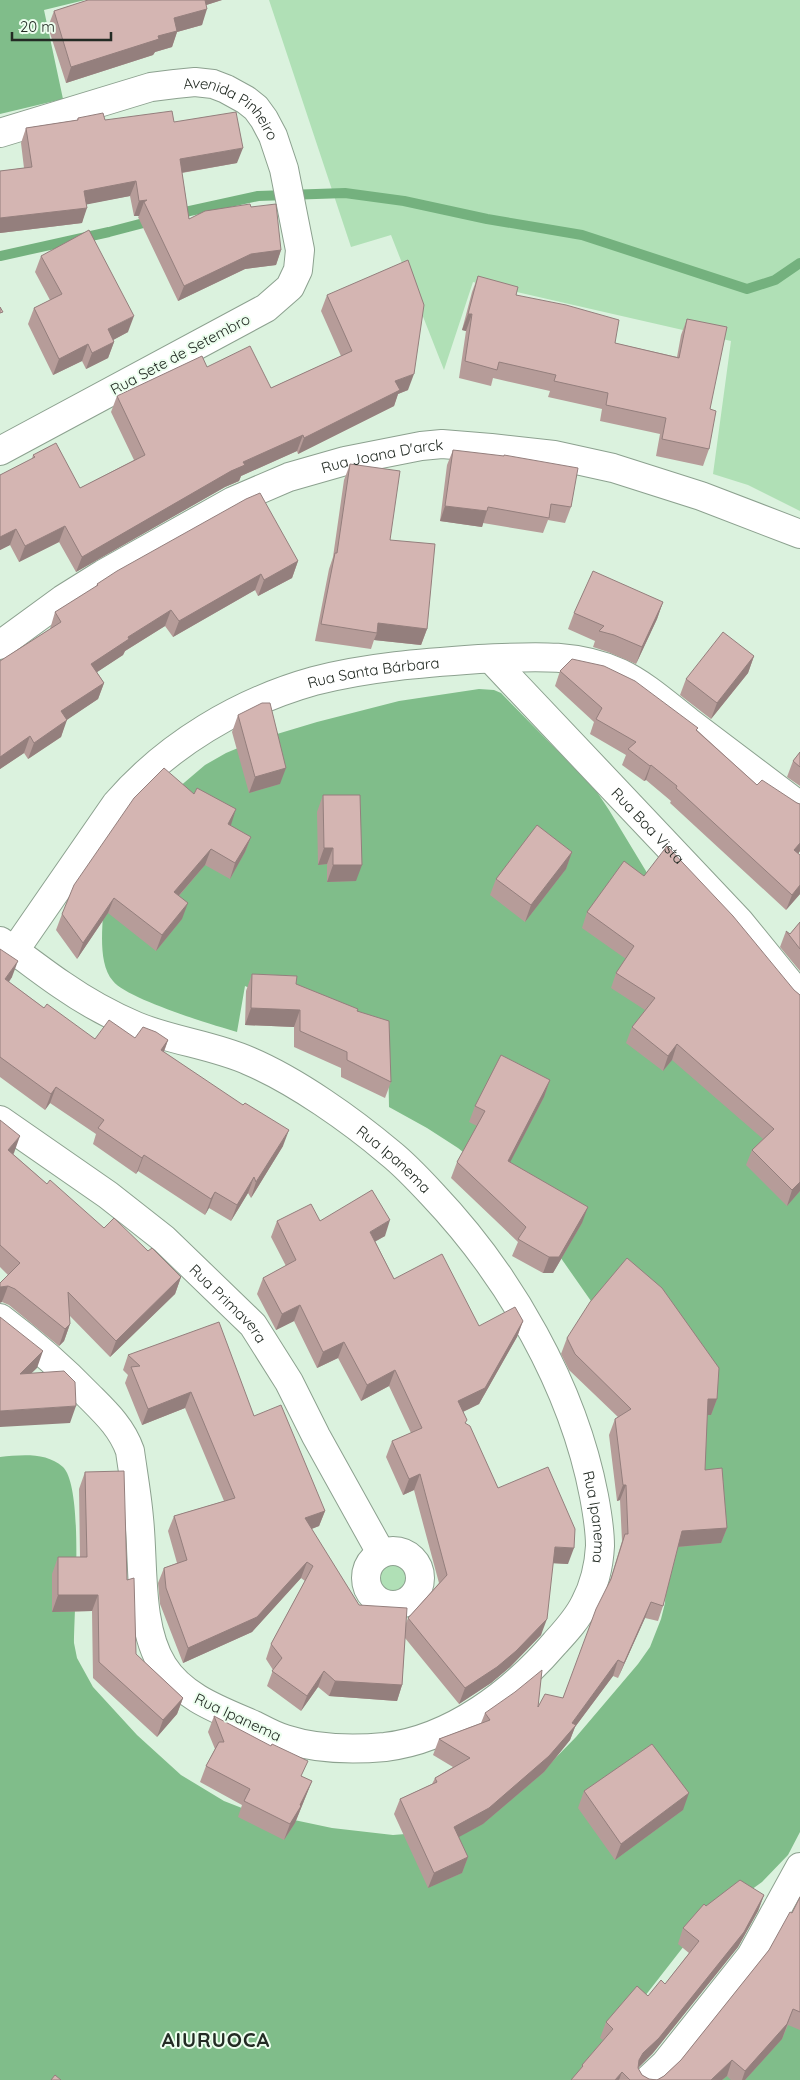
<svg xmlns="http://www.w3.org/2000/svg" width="800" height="2080" font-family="Quicksand,sans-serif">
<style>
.green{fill:#b0e0b6}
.forest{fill:#80bd8a}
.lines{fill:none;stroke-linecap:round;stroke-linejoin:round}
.stream{stroke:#74b17e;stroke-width:10}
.street-casing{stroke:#8ca18f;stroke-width:30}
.street{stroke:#fff;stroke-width:28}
.wall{fill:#b69c99}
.shaded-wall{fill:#947f7d}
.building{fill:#d4b5b2;stroke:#947f7d}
.labels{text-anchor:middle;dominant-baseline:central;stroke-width:4;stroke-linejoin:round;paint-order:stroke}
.street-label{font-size:15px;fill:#232b24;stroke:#ecfeee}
.district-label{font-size:20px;font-weight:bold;letter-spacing:1px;fill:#232b24;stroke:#ecfeee}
</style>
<rect width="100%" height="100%" fill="#dbf2de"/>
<!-- green -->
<path class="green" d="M269,0H800V511L748,485L713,474L731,341L473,282L444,370L391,235L351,247Z
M369 1579a24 24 0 1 1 48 0a24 24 0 1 1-48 0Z"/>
<!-- forest -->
<path class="forest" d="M0,0H85L44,10L63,99L0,114Z
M479,689L494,690L501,693L595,789L609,810L655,886L800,1169V1832L788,1855L762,1882L698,1928L645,1996L574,2080H0V1457C21,1455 46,1452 63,1467C84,1488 74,1610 74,1643L77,1658L93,1687L137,1735L181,1775L224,1801L247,1810L332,1828L393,1835L430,1832L532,1782L576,1737L638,1664L650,1647L661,1619L665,1603L666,1582L628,1354L549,1241L482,1167L458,1148L427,1128L389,1107L388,1053L245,986L237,1032C213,1025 127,999 113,981C99,965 102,934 103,914L165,799L205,765L226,753L257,740L317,722L399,701Z
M800,1982V2080H707Z"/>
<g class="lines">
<!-- stream -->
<path class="stream" d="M176,214L258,196L345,193L404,201L487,219L582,235L747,289L775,280L800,263
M0,256L109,232L155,220"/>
<!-- street casing -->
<g class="street-casing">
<g id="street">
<path id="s1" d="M0,133L151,87L175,84L195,82L213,84L226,89L246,100L256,108L264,119L273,136L284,169L300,250L298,270L290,287L266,308L0,451"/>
<path id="s2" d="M0,645L63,599L103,574L233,501L289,477L345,461L421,446L442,444L491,448L554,455L613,468L701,496L800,534"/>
<path id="s3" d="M491,659L739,921L800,996"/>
<path id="s4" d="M0,941C22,955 41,971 62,985C85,1001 110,1015 136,1026C172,1041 213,1045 249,1061C296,1081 351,1120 390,1153C405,1165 419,1180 432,1194C509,1275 573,1386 594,1496C597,1512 600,1530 600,1546C599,1565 594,1586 585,1603C578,1618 566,1631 555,1643C513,1692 452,1739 385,1747C353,1750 316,1749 285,1739C274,1736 264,1730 254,1725C222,1711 183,1698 163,1666C138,1626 144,1564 139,1518C137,1495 133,1473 130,1451C122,1428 106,1413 89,1396C61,1367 32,1342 0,1318"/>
<path id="s5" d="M15,950L116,804C167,745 239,702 314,681C368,667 423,663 479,659C527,657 574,652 620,673C645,685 667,705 689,722C726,750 763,778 800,806"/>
<path id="s6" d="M0,1120L108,1195L164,1239L253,1325L289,1382L316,1436L381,1553"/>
<circle cx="393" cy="1578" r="27"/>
<path d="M648,2080L665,2064L751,1956L800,1867"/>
</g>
</g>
<!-- street -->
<use href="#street" class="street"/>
</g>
<!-- wall -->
<path class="wall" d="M88,0H222L206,5L202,25L177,32L172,47L155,52L153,55L66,83L48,27L54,11Z
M78,118L105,120L174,122L237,163L182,173L189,219L251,207L281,250L276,265L245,269L178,301L138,217L139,216H134L130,196L86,204L82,223L0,233V171L24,168L21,143L26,128L77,120Z
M41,256L128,332L113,340L114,342L108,358L86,369L82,361L53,375L28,324L34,308L50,300L35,272Z
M478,276L615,343L677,357L681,335L687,319L710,409L709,449L703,466L656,456L660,434L600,421L602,409L548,397L550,391L493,378L491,386L459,378L466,331L462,330L472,292Z
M327,295L408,390L398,394L394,406L298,454L297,451L241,476L239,481L225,487L76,572L59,542L19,562L10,545L0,550V475L32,459L33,455L80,488L134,460L111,412L117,396L207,367L271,388L341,356L321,311Z
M453,450L571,507L565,523L548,520L543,533L483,523L482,527L440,521L447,465Z
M350,464L390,540L427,629L421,645L374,640L371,649L315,641L329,569L333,557L344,480Z
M298,561L292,578L258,596L255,590L173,637L165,626L125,651L123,655L97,672L104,683L98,699L66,720L61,737L28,759L24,753L0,769V661L50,629L55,612L96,587L97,584Z
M663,602L657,619L636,664L608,652L593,647L595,641L568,629L574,613Z
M754,656L748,673L711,719L680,695L686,679Z
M560,671L697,730L757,785L800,804V851L798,854L800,894L786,910L670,803L671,801L646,780L644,781L622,765L626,755L590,734L594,722L555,686Z
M238,715L280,784L249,793L232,732Z
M800,752V786L787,777L793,761Z
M194,794L230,825L251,837L245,852L230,879L205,865L179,896L182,919L156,951L108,913L77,959L56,930L62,914Z
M323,795L356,881L327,882V864L318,865L317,812Z
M572,852L566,869L525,922L490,895L496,879Z
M587,912L794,990L800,995V1191L787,1206L746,1165L752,1150L763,1139L672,1060L663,1071L626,1043L632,1027L645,1010L611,988L616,973L626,959L582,928Z
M800,922V971L780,947L786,931L790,934Z
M0,949L12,977L9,982L44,1008L95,1039L135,1038L168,1040L164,1052L283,1146L251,1198L248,1193L231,1221L209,1208L205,1215L138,1171L136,1174L93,1144L96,1134L50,1103L45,1110L0,1077Z
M252,974L296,984L357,1011L391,1082L385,1098L341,1077V1068L294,1047V1027L245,1025L246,991Z
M550,1080L544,1097L510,1162L582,1223L553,1273H543L512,1256L518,1242L451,1178L457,1162L477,1126L469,1122L475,1106Z
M0,1120L14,1153L13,1154L47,1184L104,1228L148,1251L181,1277L175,1294L110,1357L70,1316V1324L64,1341L59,1346L9,1305L2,1302L8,1275L0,1267Z
M277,1221H320L385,1236L375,1241L394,1279L479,1326L523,1321L517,1337L479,1404L463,1412L465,1424L498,1488L568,1564L553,1563L541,1635L510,1667L491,1683L459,1704L405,1638L402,1685L397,1701L329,1696L318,1687L301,1711L267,1686L273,1670L266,1659L271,1644L305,1581L301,1578L252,1632L183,1663L160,1604L158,1583L164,1568L177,1563L168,1531L174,1516L224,1501L185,1408L142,1425L125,1383L128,1375L123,1370L128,1355L254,1416L325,1511L319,1526L311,1529L359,1605L406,1623L408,1618L439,1583L414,1490L403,1495L386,1457L392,1441L411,1433L389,1386L361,1401L338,1358L317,1368L294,1321L276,1330L257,1294L263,1278L286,1266L271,1237Z
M567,1338L717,1399L711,1415H707L705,1470L727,1528L721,1543L678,1547L663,1606L658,1621L645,1618L618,1678L613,1676L575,1727L570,1740L544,1772L483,1824L458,1837L468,1857L462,1873L428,1888L394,1814L400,1799L432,1784L435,1778L453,1767L433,1755L439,1739L481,1723L485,1713L538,1707L563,1698L609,1584L622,1541L620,1500L617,1501L609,1435L615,1419L618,1417L569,1370L561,1354Z
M85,1472L127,1580L136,1654L183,1698L177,1714L157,1737L93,1678L92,1611L52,1612V1574L58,1557H80L79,1489Z
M214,1716L303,1777L312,1781L295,1823L284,1840L238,1817L242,1805L200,1782L206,1766L215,1749L208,1732Z
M584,1791L683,1810L615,1860L578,1808Z
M764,1895L758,1911L738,1947L653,2053L638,2068L642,2075L649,2079L657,2080L664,2076L681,2060L769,1950L792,1913L800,1897V2030L788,2025L782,2039L745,2080H731L727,2076L722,2080H571L580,2070L582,2065L603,2040L600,2038L606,2022L648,1996L665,1984L689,1953L678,1944L683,1928L706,1906Z"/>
<!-- shaded-wall -->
<path class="shaded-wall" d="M200,0H222L197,8Z
M207,9L202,25L177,32L172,47L155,52L153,55L66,83L71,67L158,36L174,18Z
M243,148L237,163L174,174L180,159Z
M136,181L130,196L79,206L84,191Z
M147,200L144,202L139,216H134L139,201Z
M87,208L82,223L0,233V218Z
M281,250L276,265L245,269L178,301L184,286L251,254Z
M468,314H472L466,331L462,330Z
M134,316L128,332L102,346L108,329Z
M114,342L108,358L86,369L92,353Z
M88,344L82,361L53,375L59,359Z
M414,374L408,390L398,394L394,406L298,454L304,438L395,381Z
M303,435L297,451L241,476L239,481L225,487L76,572L82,557L243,462Z
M445,506L487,511L482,527L440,521Z
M65,526L59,542L19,562L25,546Z
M16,529L10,545L0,550V537Z
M298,561L292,578L258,596L264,580Z
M261,574L255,590L173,637L179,621Z
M663,602L657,619L636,664L642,647Z
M171,610L165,626L125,651L123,655L85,680L91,664L128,637Z
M378,623L427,629L421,645L374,640L377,633Z
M754,656L748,673L711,719L717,703Z
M104,683L98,699L55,728L61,711Z
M67,720L61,737L28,759L34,743Z
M30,736L24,753L0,769V757Z
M651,765L646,780L644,781L650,766Z
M286,768L280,784L249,793L255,777Z
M236,809L231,825L222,840L228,824Z
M251,837L245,852L230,879L235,863Z
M800,843V851L789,866L794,850Z
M324,848H333L327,864L318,865Z
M211,849L205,865L168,908L174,892Z
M572,852L566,869L525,922L531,905Z
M333,865H362L356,881L327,882Z
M800,885V894L786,910L792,895Z
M114,898L108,913L77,959L83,943Z
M188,903L182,919L156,951L162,935Z
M18,961L12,977L0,994L5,979Z
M251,1008L300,1010L294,1027L245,1025Z
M168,1040L162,1056L161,1050Z
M677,1044L672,1060L663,1071L668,1056Z
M550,1080L544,1097L502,1178L508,1161Z
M56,1087L50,1103L45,1110L51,1094Z
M289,1130L283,1146L251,1198L256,1182Z
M20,1136L14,1153L2,1166L8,1150Z
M144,1155L138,1171L136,1174L142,1158Z
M254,1177L248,1193L231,1221L237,1205Z
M800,1182V1191L787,1206L792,1190Z
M215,1192L209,1208L205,1215L211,1199Z
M588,1207L582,1223L553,1273H543L549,1257Z
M390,1220L385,1236L364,1248L370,1232Z
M181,1277L175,1294L110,1357L116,1341Z
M8,1286L2,1302L0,1303V1287Z
M300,1305L294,1321L276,1330L282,1314Z
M523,1321L517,1337L479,1404L452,1417L458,1401Z
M70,1324L64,1341L59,1346L65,1329Z
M344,1342L338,1358L317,1368L323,1352Z
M43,1351L37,1368L14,1390L20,1374Z
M395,1370L389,1386L361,1401L367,1385Z
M191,1392L185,1408L142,1425L148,1409Z
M708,1399H717L711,1415H703Z
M76,1406L70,1423L0,1427V1411Z
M420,1474L414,1490L403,1495L409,1479Z
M623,1485H626L620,1500L617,1501Z
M325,1511L319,1526L299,1534L305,1518Z
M727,1528L721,1543L676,1547L682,1531Z
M555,1547L574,1548L568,1564L549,1563Z
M307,1562L301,1578L252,1632L183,1663L188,1648Z
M58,1595H98L92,1611L52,1612Z
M651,1602L645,1618L618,1678L624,1663Z
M547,1619L541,1635L510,1667L491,1683L459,1704L465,1688Z
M618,1660L613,1676L575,1727L570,1740L544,1772L483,1824L448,1843L454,1827L572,1723Z
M324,1671L318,1687L301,1711L307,1696Z
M335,1681L402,1685L397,1701L329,1696Z
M183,1698L177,1714L157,1737L163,1720Z
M312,1781L295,1823L284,1840L290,1824Z
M689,1793L683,1810L615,1860L621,1844Z
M468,1857L462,1873L428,1888L434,1873Z
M764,1895L758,1911L738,1947L653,2053L637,2069L639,2060L643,2053Z
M793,2009L782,2039L745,2080H742L745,2071Z
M732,2060L727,2076L722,2080H711Z
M622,2072L619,2080H615Z"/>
<!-- building -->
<path class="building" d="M88,0H205L207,9L174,18L177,31L158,36L159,39L71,67L54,11Z
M172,111L174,122L236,112L243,148L180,159L189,219L205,211L250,204L251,207L276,204L281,250L251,254L184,286L144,202L147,200L139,201L136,181L84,191L87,208L0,218V171L32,167L26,128L78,120V118L103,113L105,120Z
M89,230L134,316L108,329L114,342L92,353L88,344L59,359L34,308L62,294L41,256Z
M408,260L424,305L414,374L395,381L400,390L304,438L303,435L243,462L245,465L231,471L82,557L65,526L25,546L16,529L0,537V475L35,457L33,455L56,443L80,488L145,455L117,396L202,356L207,367L250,346L271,388L352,351L327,295Z
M478,276L518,287L516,295L566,305L619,320L615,343L679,358L687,319L727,327L710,409L716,411L709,449L662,439L666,418L606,405L608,393L554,381L556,375L499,362L497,370L465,361L472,314H468Z
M0,307L3,312L0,313Z
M453,450L504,456V455L578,468L571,507L551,504L549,518L488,507L487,511L445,506Z
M350,464L400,471L390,540L435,544L427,629L378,623L377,633L321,624L335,553H337Z
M260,493L298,561L264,580L261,574L179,621L171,610L128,637L129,639L91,664L104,683L61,711L67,720L34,743L30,736L0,757V661L61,622L55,612L98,585L97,584L117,571L246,499Z
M593,571L663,602L642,647L614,635L599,631L604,626L574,613Z
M723,632L754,656L717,703L686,679Z
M572,659L604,666L635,681L698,728L696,730L757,785L762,780L797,803L800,804V843L794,850L800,855V885L792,895L676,788L677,786L651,765L650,766L628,749L636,742L596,719L602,708L560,671Z
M262,703H270L286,768L255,777L238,715Z
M800,752V767L793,761Z
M164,768L194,794L197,788L236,809L228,824L251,837L235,863L211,849L174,892L188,903L162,935L114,898L83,943L62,914L74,885L134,798Z
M323,795H360L362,865H333V848H324Z
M537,825L572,852L531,905L496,879Z
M667,846L733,916L794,990L800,995V1182L792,1190L752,1150L774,1129L677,1044L668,1056L632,1027L655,998L616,973L634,946L587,912L624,861L644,876Z
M800,922V949L786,931L790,934Z
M0,949L18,961L5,979L44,1008L47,1004L95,1039L109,1020L135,1038L143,1027L156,1032L168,1040L161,1050L243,1105L245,1103L289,1130L256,1182L254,1177L237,1205L215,1192L211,1199L144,1155L142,1158L98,1128L104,1120L56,1087L51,1094L0,1057Z
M252,974L297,976L296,984L358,1009L357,1011L389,1021L391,1082L347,1060V1052L300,1031V1010L251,1008Z
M501,1055L550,1080L508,1161L588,1207L559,1257H549L518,1239L526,1227L457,1162L485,1111L475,1106Z
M0,1120L20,1136L8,1150L47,1184L50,1180L104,1228L114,1218L148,1251L152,1248L181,1277L116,1341L68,1292L70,1324L65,1329L15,1289L8,1286L0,1287V1283L20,1263L0,1245Z
M372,1190L390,1220L370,1232L394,1279L442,1254L479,1326L515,1307L523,1321L485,1388L458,1401L467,1420L465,1423L470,1426L498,1488L548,1467L575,1529L574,1548L555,1547L547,1619L516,1651L497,1667L465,1688L408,1618L447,1575L420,1474L409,1479L392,1441L422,1428L395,1370L367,1385L344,1342L323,1352L300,1305L282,1314L263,1278L296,1260L277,1221L311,1204L320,1221Z
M627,1258L662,1288L719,1368L717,1399H708L705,1470L722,1468L727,1528L682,1531L663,1606L651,1602L624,1663L618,1660L572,1723L576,1725L549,1756L489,1808L454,1827L468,1857L434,1873L400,1799L437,1782L435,1778L470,1758L439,1739L490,1720L485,1713L515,1692L542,1670L538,1707L545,1694L563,1698L596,1609L611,1579L625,1534H628L626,1485H623L615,1419L631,1409L575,1354L567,1338L590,1302Z
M0,1317L43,1351L20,1374L64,1371L75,1382L76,1406L0,1411Z
M219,1322L254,1416L281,1405L325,1511L305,1518L359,1605L407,1608L402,1685L335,1681L324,1671L307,1696L272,1671L282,1658L271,1644L313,1566L307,1562L257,1617L188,1648L166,1588L164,1568L187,1560L174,1516L235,1498L191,1392L148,1409L131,1367L140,1366L128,1355Z
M124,1471L127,1580L134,1578L136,1654L183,1698L163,1720L99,1662L98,1595H58V1557H87L85,1472Z
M214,1716L271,1746L272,1744L308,1761L301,1776L312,1781L300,1805L301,1806L290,1824L244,1801L250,1789L206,1766L219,1742H224Z
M652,1744L689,1793L621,1844L584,1791Z
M740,1880L764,1895L744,1932L659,2038L643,2053L639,2060L638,2068L642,2075L649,2079L657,2080L664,2076L681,2060L769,1950L790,1912L792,1913L800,1897V2012L793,2009L787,2024L745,2071L732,2060L711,2080H630L622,2072L615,2080H571L583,2066L582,2065L613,2029L606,2022L637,1986L648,1996L661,1980L665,1984L699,1941L683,1928L704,1904L706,1906Z
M55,2075L61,2080H51Z"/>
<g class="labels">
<!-- street labels -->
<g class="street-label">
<text stroke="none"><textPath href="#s1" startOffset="248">Avenida Pinheiro</textPath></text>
<text transform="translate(180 354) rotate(-28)">Rua Sete de Setembro</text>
<text stroke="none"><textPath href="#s2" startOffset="431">Rua Joana D'arck</textPath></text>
<text stroke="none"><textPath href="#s5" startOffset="474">Rua Santa Bárbara</textPath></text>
<text stroke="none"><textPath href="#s3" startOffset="229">Rua Boa Vista</textPath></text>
<text stroke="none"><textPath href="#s4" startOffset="455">Rua Ipanema</textPath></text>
<text stroke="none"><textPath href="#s6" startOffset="294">Rua Primavera</textPath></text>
<text stroke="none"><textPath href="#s4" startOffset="875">Rua Ipanema</textPath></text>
<text transform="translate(238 1717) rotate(25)">Rua Ipanema</text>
</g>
<!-- district labels -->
<g class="district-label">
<text x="216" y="2039">AIURUOCA</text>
</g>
</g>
<!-- scale -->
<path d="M12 32v8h99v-8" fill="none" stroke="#232b24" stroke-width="2.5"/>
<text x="20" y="32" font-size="15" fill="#232b24" stroke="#ecfeee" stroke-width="4" paint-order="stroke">20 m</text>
</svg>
